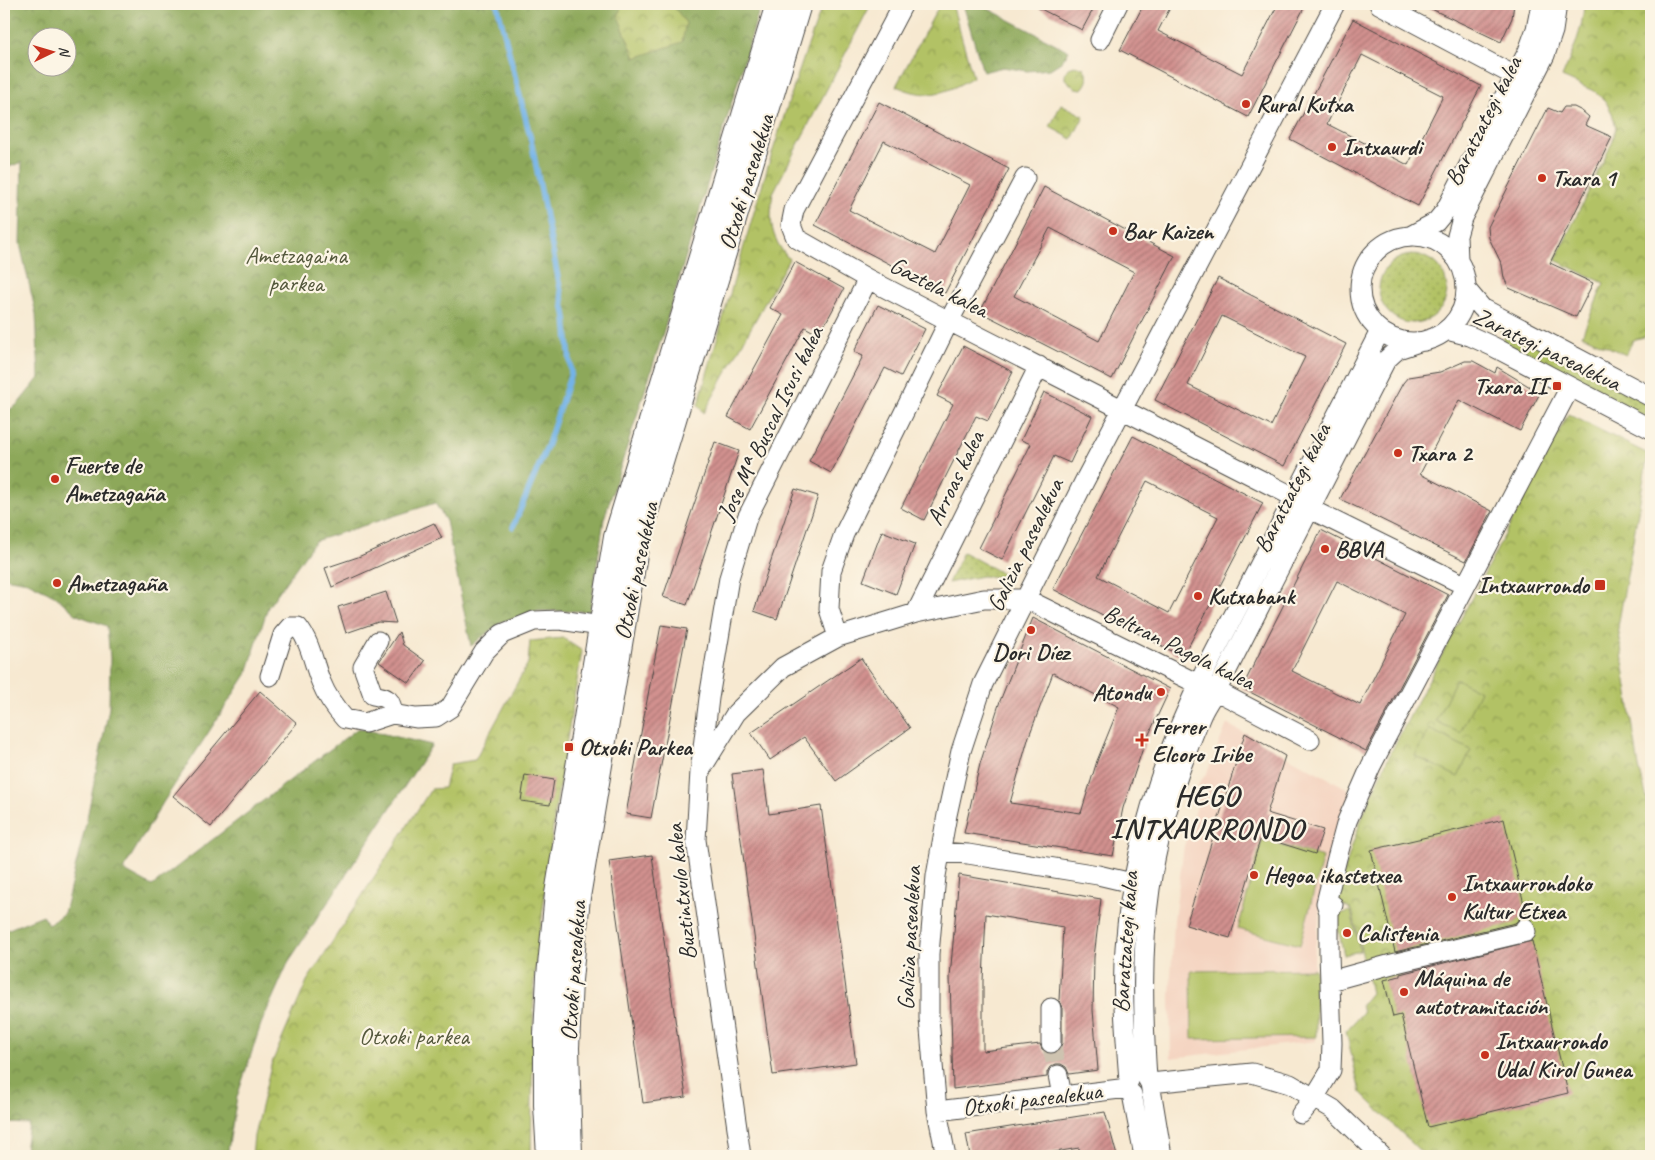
<svg xmlns="http://www.w3.org/2000/svg" width="1655" height="1160" font-family="Caveat,sans-serif">
<style>
.built{fill:#f4d3c0}
.grass{fill:url(#grass-dots);stroke:#6e7648}
.forest{fill:url(#forest-crowns);stroke:#5c6a42;fill-rule:evenodd}
.park{fill:url(#park-crowns);stroke:#6e7648}
.pitch{fill:#b2c265;stroke:#6e7648}
.lines{fill:none;stroke-linecap:round;stroke-linejoin:round}
.stream{stroke:#73b3e7;stroke-width:5.5}
.building{fill:url(#building-hatch);fill-rule:evenodd}
.minor-tunnel{stroke:#cec3b0;stroke-width:19;stroke-dasharray:19 9;stroke-linecap:butt}
.minor-casing{stroke:#4a4844;stroke-width:21}
.major-casing{stroke:#4a4844;stroke-width:26}
.minor{stroke:#fff;stroke-width:19}
.major{stroke:#fff;stroke-width:24}
.poi-dot{fill:#c8321e;stroke:#fcf5e5;stroke-width:2}
.labels{text-anchor:middle;dominant-baseline:central;stroke-width:4.5;stroke-linejoin:round;paint-order:stroke}
.poi-label{font-size:24px;font-weight:bold;fill:#2b2b2b;stroke:#fcf5e5;text-anchor:start}
.street-label{font-size:24px;fill:#2b2b2b;stroke:#fcf5e5}
.park-label{font-size:24px;fill:#54583c;stroke:#fcf5e5}
.district-label{font-size:29px;font-weight:bold;letter-spacing:1px;fill:#2b2b2b;stroke:#fcf5e5}
</style>
<defs>
<pattern id="grass-dots" width="8" height="8" patternUnits="userSpaceOnUse" patternTransform="scale(1.25)"><rect width="8" height="8" fill="#b2c265"/><path d="M2 2h.1M6 6h.1" fill="none" stroke="#919e53" stroke-width="1.8" stroke-linecap="round"/></pattern>
<pattern id="forest-crowns" width="20" height="18" patternUnits="userSpaceOnUse" patternTransform="scale(1.25)"><rect width="20" height="18" fill="#8da85a"/><path d="M2 6a3 3 0 1 1 6 0M12 15a3 3 0 1 1 6 0" fill="none" stroke="#73894b"/></pattern>
<pattern id="park-crowns" width="20" height="18" patternUnits="userSpaceOnUse" patternTransform="scale(1.25)"><rect width="20" height="18" fill="#b2c265"/><path d="M2 6a3 3 0 1 1 6 0M12 15a3 3 0 1 1 6 0" fill="none" stroke="#919e53"/></pattern>
<pattern id="building-hatch" width="6" height="6" patternUnits="userSpaceOnUse" patternTransform="scale(1.25)"><rect width="6" height="6" fill="#d2918f"/><path d="M-1 1l2-2M0 6l6-6M5 7l2-2" fill="none" stroke="#ab7775"/></pattern>
</defs>
<rect width="100%" height="100%" fill="#fcf5e5"/>
<filter id="ink" filterUnits="userSpaceOnUse"><feTurbulence type="fractalNoise" baseFrequency=".02" numOctaves="2"/><feDisplacementMap in="SourceGraphic" scale="10" xChannelSelector="R" yChannelSelector="G"/><feConvolveMatrix kernelMatrix="1 2 1 2 8 2 1 2 1" color-interpolation-filters="sRGB"/></filter>
<filter id="wash" filterUnits="userSpaceOnUse"><feTurbulence type="fractalNoise" baseFrequency=".0096" numOctaves="4" result="noise"/><feDisplacementMap in="SourceGraphic" scale="20" xChannelSelector="R" yChannelSelector="G"/><feGaussianBlur stdDeviation="1.12" result="paint"/><feColorMatrix in="noise" values="0 0 0 0 0 0 0 0 0 0 0 0 0 0 0 0 0 1.4 0 .05"/><feComposite in="paint" operator="in"/></filter>
<g filter="url(#wash)">
<rect width="100%" height="100%" fill="#f7e9d1"/>
<!-- built -->
<path class="built" d="M1227,724L1352,791L1321,903L1314,956L1316,1041L1171,1058L1170,996L1174,920L1184,846L1198,803L1197,791L1199,783L1207,773Z"/>
<!-- grass -->
<path class="grass" d="M1379 289a34 34 0 1 1 68 0a34 34 0 1 1-68 0Z
M1501,325L1651,405V420L1528,355L1521,350L1500,346L1506,333L1498,329Z
M963,552L1005,575L1004,577L982,576L948,583Z"/>
<!-- forest -->
<path class="forest" d="M4,4H761L660,343L604,519L590,611H538L501,622L471,646L446,521L435,503L315,541L268,607L247,673L164,801L123,870L152,886L358,728L432,745L289,961L261,1024L237,1097L227,1156H24L29,1124L4,1123V931L43,915L48,925L64,913L85,828L109,708L110,658L107,626L77,615L54,595L28,582L4,578V413L17,405L39,378L36,314L20,244L22,162L4,169ZM38,38H68V68H38Z
M963,4H979L1069,51L1061,62L1050,69L1027,71L1003,67L983,72Z"/>
<!-- park -->
<path class="park" d="M622,4H672L686,23L682,42L635,58L618,16Z
M823,4H871L773,193C769,221 770,237 789,259L704,413L698,405C737,270 774,135 823,4Z
M940,4H952L973,77C945,94 927,100 896,86Z
M1584,4H1651V335L1633,340L1626,355L1582,335L1604,283L1555,260L1613,141L1616,127L1612,113L1606,102L1596,92L1562,77C1572,54 1583,30 1584,4Z
M1075,66L1083,67C1089,76 1089,81 1082,89L1075,88L1065,79V73L1068,68Z
M1061,104L1084,116L1072,139L1050,127Z
M1568,414L1648,454L1618,627L1639,768L1651,814V1156H1425L1360,1092L1346,1031L1363,1012L1361,1005L1371,993L1352,910L1337,902C1348,848 1367,802 1391,752Z
M563,638L582,651L555,811L534,982L531,1156H252L254,1136L271,1065L307,981L431,789L444,788L450,764L475,760L528,663L530,641Z"/>
<!-- pitch -->
<path class="pitch" d="M1456,679L1480,691L1460,733L1436,721Z
M1429,729L1471,750L1458,777L1415,756Z
M1262,840L1323,857L1300,945L1238,929Z
M1351,911L1360,951L1344,955L1335,915Z
M1315,969L1316,1037L1192,1039L1191,971Z"/>
<g class="lines">
<!-- stream -->
<path class="stream" d="M497,4L531,140L566,318L571,373L548,444L513,527"/>
</g>
<g id="blocks">
<!-- building -->
<path class="building" d="M1031,4H1096L1082,30Z
M1144,4H1172L1158,31L1242,74L1278,4H1306L1248,117L1120,50Z
M1421,4H1514L1512,18L1501,42Z
M1353,19L1481,86L1418,206L1290,139ZM1362,55L1443,96L1408,165L1327,124Z
M879,102L1009,169L945,293L815,225ZM884,141L970,185L935,254L849,210Z
M1564,107H1574L1582,111L1589,117L1585,125L1612,137L1550,263L1593,283L1576,317L1509,288L1504,278L1502,265L1489,238L1488,227L1548,108L1560,113Z
M1044,187L1175,256L1112,379L980,312ZM1050,228L1134,272L1099,341L1014,296Z
M795,262L844,289L819,335L805,327L750,429L728,417L783,315L770,308Z
M1218,278L1346,344L1284,466L1155,400ZM1222,316L1305,357L1271,426L1188,385Z
M878,305L925,329L901,376L885,368L831,473L809,461L863,356L854,352Z
M963,346L1013,372L988,421L976,416L924,520L901,508L953,404L937,396Z
M1465,361H1473L1495,373L1497,367L1540,393L1520,431L1459,400L1420,474L1492,511L1466,561L1340,499L1403,383L1408,377L1440,372Z
M1044,392L1092,416L1070,463L1054,456L1002,560L979,548L1031,444L1021,440Z
M1133,436L1263,503L1183,657L1053,589ZM1147,481L1218,517L1169,613L1098,576Z
M715,442L739,451L687,605L663,597Z
M795,489L818,496L777,619L754,611Z
M434,523L442,538L332,587L325,568L358,557Z
M1321,530L1448,595L1366,751L1242,688ZM1337,581L1405,615L1360,705L1292,671Z
M882,531L915,544L896,594L863,581Z
M386,592L396,623L378,622L346,633L338,607Z
M1033,618L1170,689L1144,745L1123,808L1113,856L964,833L980,764L1000,701ZM1053,673L1119,707L1097,761L1081,813L1010,803L1029,736Z
M661,625L687,629L651,818L626,814Z
M399,632L403,645L425,661L409,683L379,662Z
M861,658L910,728L836,781L804,737L770,760L751,733Z
M260,691L297,723L211,827L173,796Z
M1245,733L1285,756L1267,813L1323,830L1315,854L1261,837L1230,938L1186,925Z
M763,770L769,814L821,806L856,1063L773,1075L732,774Z
M525,775L554,780L550,805L521,801Z
M1504,819L1527,917H1522L1515,923L1395,952L1371,850Z
M652,855L686,1097L643,1103L609,861Z
M959,875L1101,899L1094,957L1093,1010L1098,1070L1069,1074L1066,1067L1061,1064H1056L1050,1067L1047,1072V1077L953,1089L950,977ZM986,914L1063,927L1059,1000L1062,1008V1043L1060,1049L1056,1053L1051,1054L1046,1053L1042,1049L1040,1044L983,1051V981Z
M1532,941L1568,1093L1428,1127L1401,1015L1393,1017L1384,980L1400,976V974Z
M1105,1112L1117,1156H1081L1079,1148L1031,1156H970L966,1134Z"/>
</g>
</g>
<g filter="url(#ink)">
<use href="#blocks" fill-opacity="0" stroke="#4a4844" stroke-width="1"/>
<g class="lines">
<!-- minor-tunnel -->
<path class="minor-tunnel" d="M1051,1043L1058,1075"/>
<!-- minor casing -->
<g class="minor-casing">
<path id="minor" d="M903,4L794,210L791,225L796,238L868,279L949,321L1294,497
M1379,4L1515,76
M1100,40L1118,4
M1360 289a53 53 0 1 1 106 0a53 53 0 1 1-106 0Z
M1410,236L1436,222L1445,211L1528,51L1536,29L1541,4
M1458,260L1457,236L1462,218L1545,55L1553,31L1557,4
M1466,289L1482,308L1651,397
M1447,330L1470,336L1492,346L1651,429
M1310,509L1456,581
M916,613L1039,366
M838,637L829,609L831,571L844,534L949,321L1025,178
M378,641L363,667L373,695C387,698 392,698 392,714
M270,676L283,635L290,627H298C311,643 313,663 321,682C327,697 335,708 345,719L365,723L392,714L416,718L436,717L450,708L484,652L502,634L534,621L560,620L601,626
M701,764L709,698L729,578L747,518L868,279
M940,852L968,854L1098,875L1132,883L1139,892
M1329,912L1326,903L1337,858L1347,821L1371,766L1570,387
M1330,981L1392,964L1526,932L1525,928
M1051,1008V1043
M1058,1075L1062,1096
M1129,1081C1126,1037 1121,992 1125,948C1132,851 1161,760 1204,673L1380,331
M1150,1083L1252,1073L1290,1084L1333,1109L1382,1156
M1132,1094L1144,1156
M937,1111L1128,1088
M1301,1114L1314,1098L1331,1070L1332,1043L1329,953V912L1333,905
M741,1156L696,840L700,771L736,713L783,667L838,637L916,613L984,599H1026L1198,684L1207,686L1310,740
M946,1156L937,1111L929,1018V954L936,876L947,815L961,751L983,684L1084,482L1335,4
M1162,1156L1150,1083L1147,1078C1143,1016 1141,951 1150,889C1158,832 1178,771 1200,718C1205,705 1214,694 1221,682L1386,360L1398,349L1419,342"/>
</g>
<!-- major casing -->
<g class="major-casing">
<path id="major" d="M549,1156L546,1105V1034L549,976L557,894L616,537L778,4
M570,1156L567,1048L570,980L578,897L637,542L799,4"/>
</g>
<!-- minor -->
<use href="#minor" class="minor"/>
<!-- major -->
<use href="#major" class="major"/>
</g>
</g>
<!-- markers -->
<g class="poi-dot">
<circle cx="1246" cy="104" r="5"/>
<circle cx="1332" cy="147" r="5"/>
<circle cx="1542" cy="178" r="5"/>
<circle cx="1113" cy="231" r="5"/>
<rect x="1552" y="381" width="10" height="10" rx="2.5"/>
<circle cx="1398" cy="453" r="5"/>
<circle cx="55" cy="479" r="5"/>
<circle cx="1325" cy="549" r="5"/>
<circle cx="57" cy="583" r="5"/>
<rect x="1594" y="579" width="12" height="12" rx="2.5"/>
<circle cx="1198" cy="596" r="5"/>
<circle cx="1031" cy="630" r="5"/>
<circle cx="1161" cy="692" r="5"/>
<path d="M1139.5 732.5h5v5h5v5h-5v5h-5v-5h-5v-5h5z"/>
<rect x="564" y="742" width="10" height="10" rx="2.5"/>
<circle cx="1254" cy="875" r="5"/>
<circle cx="1452" cy="897" r="5"/>
<circle cx="1347" cy="933" r="5"/>
<circle cx="1404" cy="992" r="5"/>
<circle cx="1485" cy="1055" r="5"/>
</g>
<g class="labels">
<!-- poi labels -->
<g class="poi-label">
<text x="1256" y="104">Rural Kutxa</text>
<text x="1342" y="147">Intxaurdi</text>
<text x="1552" y="178">Txara 1</text>
<text x="1123" y="231">Bar Kaizen</text>
<text x="1547" y="386" text-anchor="end">Txara II</text>
<text x="1408" y="453">Txara 2</text>
<text x="65" y="465">Fuerte de<tspan x="65" dy="28">Ametzagaña</tspan></text>
<text x="1335" y="549">BBVA</text>
<text x="67" y="583">Ametzagaña</text>
<text x="1589" y="585" text-anchor="end">Intxaurrondo</text>
<text x="1208" y="596">Kutxabank</text>
<text x="1031" y="652" text-anchor="middle">Dori Díez</text>
<text x="1151" y="692" text-anchor="end">Atondu</text>
<text x="1152" y="726">Ferrer<tspan x="1152" dy="28">Elcoro Iribe</tspan></text>
<text x="579" y="747">Otxoki Parkea</text>
<text x="1264" y="875">Hegoa ikastetxea</text>
<text x="1462" y="883">Intxaurrondoko<tspan x="1462" dy="28">Kultur Etxea</tspan></text>
<text x="1357" y="933">Calistenia</text>
<text x="1414" y="978">Máquina de<tspan x="1414" dy="28">autotramitación</tspan></text>
<text x="1495" y="1041">Intxaurrondo<tspan x="1495" dy="28">Udal Kirol Gunea</tspan></text>
</g>
<!-- street labels -->
<g class="street-label">
<text transform="translate(1483 121) rotate(-63)">Baratzategi kalea</text>
<text transform="translate(746 182) rotate(-73)">Otxoki pasealekua</text>
<text transform="translate(939 287) rotate(27)">Gaztela kalea</text>
<text transform="translate(1547 349) rotate(26)">Zarategi pasealekua</text>
<text transform="translate(770 423) rotate(-64)">Jose Mª Buscal Isusi kalea</text>
<text transform="translate(955 478) rotate(-64)">Arroas kalea</text>
<text transform="translate(1292 488) rotate(-63)">Baratzategi kalea</text>
<text transform="translate(1025 545) rotate(-64)">Galizia pasealekua</text>
<text transform="translate(636 571) rotate(-78)">Otxoki pasealekua</text>
<text transform="translate(1179 647) rotate(26)">Beltran Pagola kalea</text>
<text transform="translate(681 892) rotate(-96)">Buztintxulo kalea</text>
<text transform="translate(909 938) rotate(-87)">Galizia pasealekua</text>
<text transform="translate(1125 942) rotate(-86)">Baratzategi kalea</text>
<text transform="translate(573 971) rotate(-86)">Otxoki pasealekua</text>
<text transform="translate(1032 1099) rotate(-7)">Otxoki pasealekua</text>
</g>
<!-- park labels -->
<g class="park-label">
<text x="296" y="255">Ametzagaina<tspan x="296" dy="28">parkea</tspan></text>
<text x="414" y="1036">Otxoki parkea</text>
</g>
<!-- district labels -->
<g class="district-label">
<text x="1207" y="795">HEGO<tspan x="1207" dy="33">INTXAURRONDO</tspan></text>
</g>
</g>
<!-- margin -->
<rect width="1655" height="1160" fill="none" stroke="#fcf5e5" stroke-width="20"/>
<!-- north arrow -->
<g transform="translate(52 52) rotate(85)"><circle r="24" fill="#fcf5e5" stroke="#a8a49b"/>
<path d="M0-4L9 19L0 12L-9 19Z" fill="#c8321e"/>
<text y="-8" font-size="14" font-weight="bold" text-anchor="middle" fill="#2b2b2b">N</text>
</g>
</svg>
